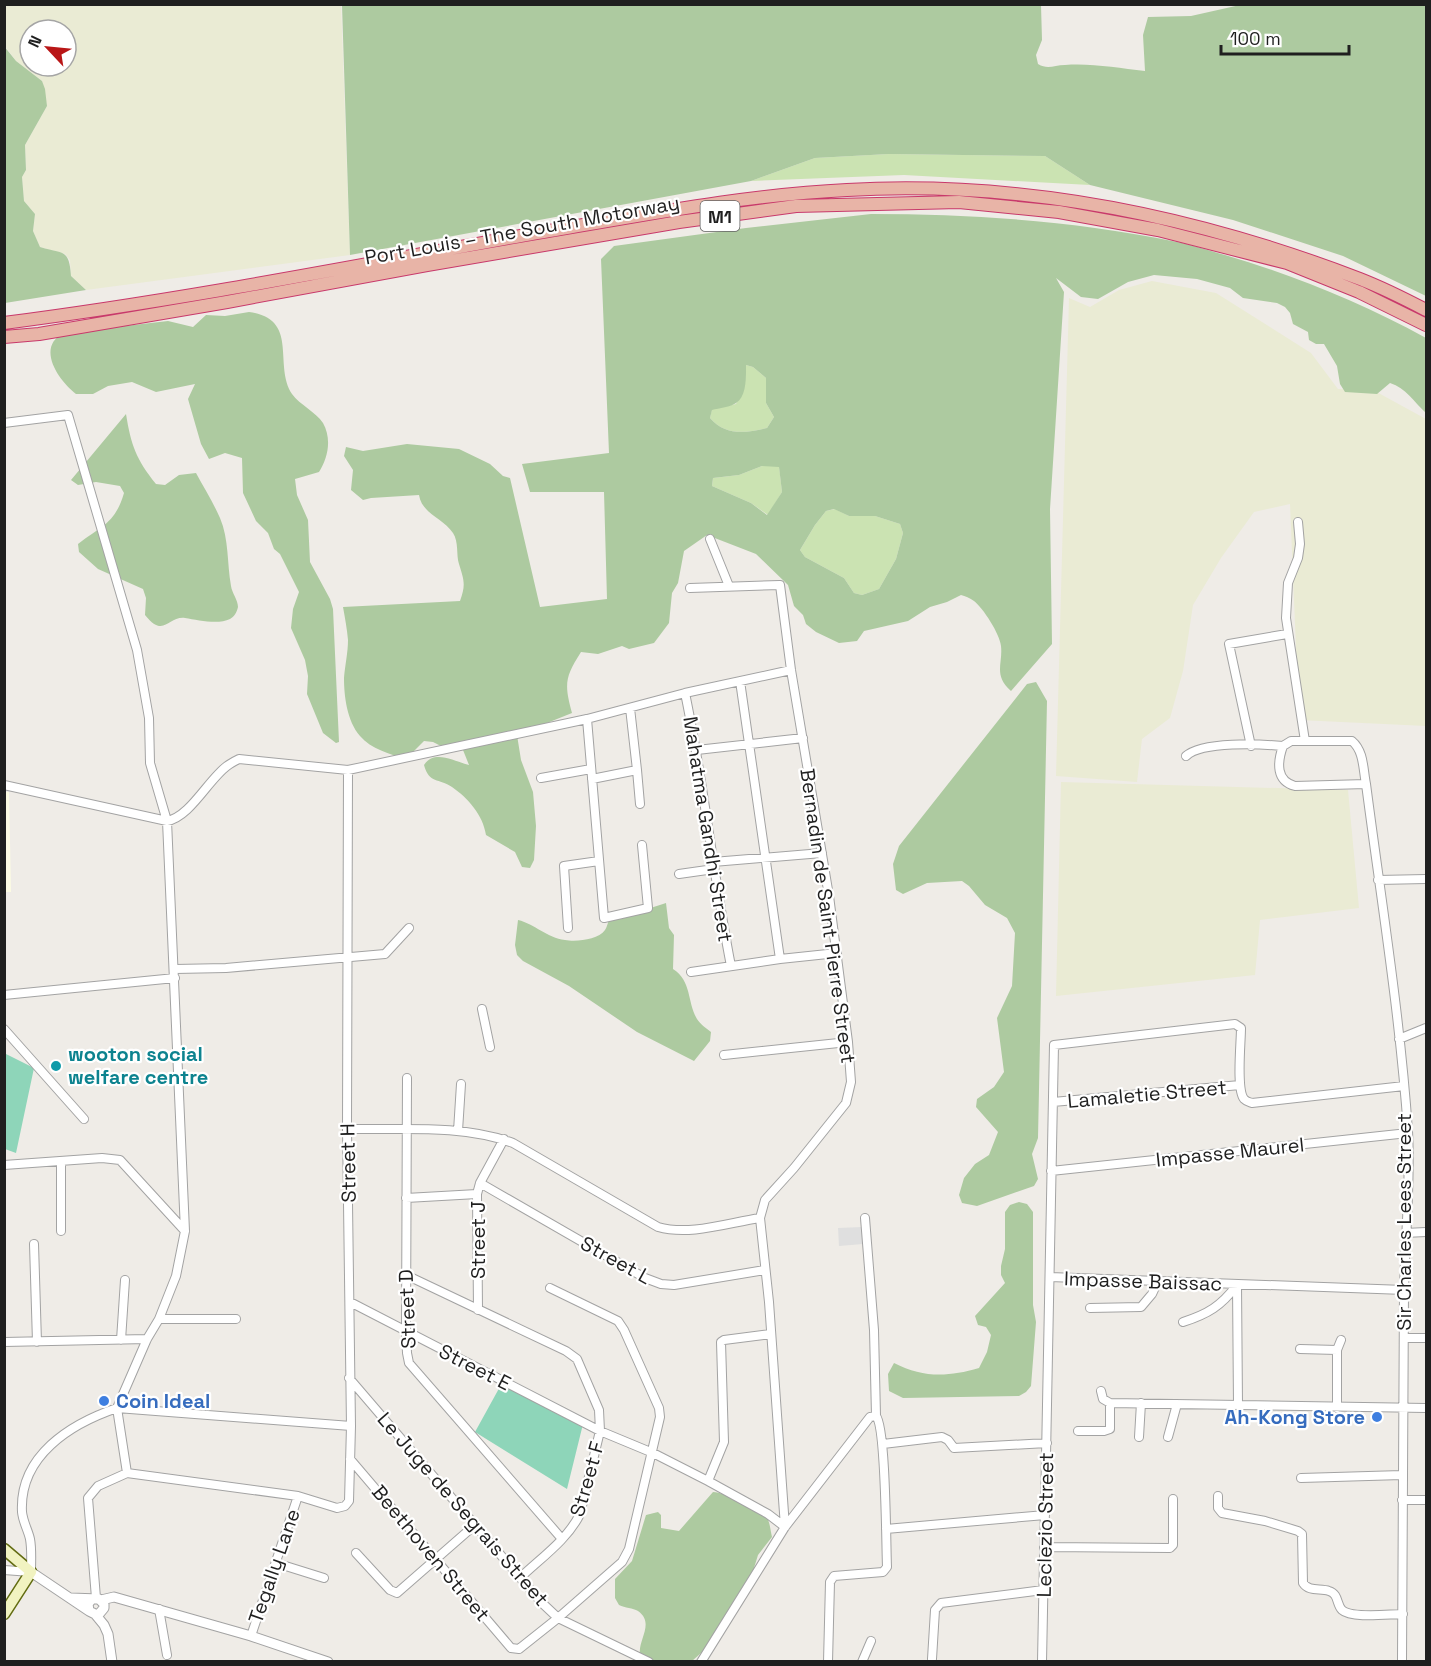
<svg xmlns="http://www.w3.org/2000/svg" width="1431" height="1666" font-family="'Space Grotesk',sans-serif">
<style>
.education{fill:#fcfbe3}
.farmland{fill:#eaebd4;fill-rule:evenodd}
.grass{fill:#cbe3b2}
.forest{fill:#adcaa0;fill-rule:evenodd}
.pitch{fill:#8ed5b9}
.parking{fill:#dfdfdf}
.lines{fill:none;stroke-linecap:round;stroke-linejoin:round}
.minor-casing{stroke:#a3a3a3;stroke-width:10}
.tertiary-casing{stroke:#a3a3a3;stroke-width:11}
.secondary-casing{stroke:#626c11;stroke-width:13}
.trunk-casing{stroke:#c8396b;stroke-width:14}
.minor{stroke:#fff;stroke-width:8}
.tertiary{stroke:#fff;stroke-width:9}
.secondary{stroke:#f1f3c1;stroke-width:10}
.trunk{stroke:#e8b4a7;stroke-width:12}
.culture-dot{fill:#0f9aa8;stroke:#fff;stroke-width:2}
.shop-dot{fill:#3f7fe0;stroke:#fff;stroke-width:2}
.labels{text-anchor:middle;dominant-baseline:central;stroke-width:4.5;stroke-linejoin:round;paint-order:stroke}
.shield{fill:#fff;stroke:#626262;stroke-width:1.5}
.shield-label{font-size:18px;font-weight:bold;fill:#1f1f1f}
.street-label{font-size:20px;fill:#1f1f1f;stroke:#fff}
.culture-label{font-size:20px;font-weight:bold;fill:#0d838f;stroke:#fff;text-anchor:start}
.shop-label{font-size:20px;font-weight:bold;fill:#366cbe;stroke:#fff;text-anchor:start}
</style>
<rect width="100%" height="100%" fill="#efece7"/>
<!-- education -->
<path class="education" d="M5,792H9L11,892H5Z"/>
<!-- farmland -->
<path class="farmland" d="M5,5H341L350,255L86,290L71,276L70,260L65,254L40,247L33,231L35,214L24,201L22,177L26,170L25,145L47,106L42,81L16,61L5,46ZM30,30H66V66H30Z
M1152,281L1216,293L1311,353L1338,389L1373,390L1426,419V726L1299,720L1290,504L1254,512L1221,558L1193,605L1183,671L1170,718L1142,739L1137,782L1056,776L1069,298L1090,307L1119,290Z
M1061,782L1348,790L1359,908L1260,920L1255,975L1056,996Z"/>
<!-- grass -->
<path class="grass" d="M889,154L1045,156L1090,185L904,175L751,181L815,158Z
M746,365L753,367L766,378V403L774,417L767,428C746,433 725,436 710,418L712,409L736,404L745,381Z
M762,466H779L782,492L768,515L751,503L712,486L713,478L739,475Z
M835,509L849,516H875L900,524L903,533L896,559L879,589L862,595L854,593L844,578L805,557L800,550L815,525L826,511Z"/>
<!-- forest -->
<path class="forest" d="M1240,5H1426V296L1343,256L1233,220L1090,185L1045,156L889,154L815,158L751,181L350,255L342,5H1041L1042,40L1036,55L1038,64C1048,70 1054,65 1065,65C1091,63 1118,68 1145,71L1143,35L1148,17L1191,16Z
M4,46L16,61L42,81L45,89L47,106L25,145L26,170L22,177L24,201L35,214L33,231L40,247C64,254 69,249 71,276L86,290L5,303Z
M871,214C974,214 1076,221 1177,242C1194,245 1210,251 1225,255C1296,276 1362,303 1426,338V413C1414,402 1406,388 1390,383L1377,394L1345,392L1340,384L1337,366L1324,344H1316L1309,340L1308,332L1293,324L1290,313L1285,307L1277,303L1243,298L1230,288L1197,279L1154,275L1128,282L1098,299L1081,297L1056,278L1064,292L1050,509L1052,644L1011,691C993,675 1003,664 1001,646C1000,634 983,608 974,601C970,598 965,596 961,595L947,602L930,607L908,621L864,631L857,641L839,643L816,632L806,624L803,615L794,606L788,585L756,554L707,535L684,551L678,583L672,593L669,623L654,643L629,649L622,646L598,654L581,652C565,677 564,684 572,713L517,735L521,760L533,792L536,826L534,860L530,868L522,867L515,852L486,835C483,815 468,798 452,787C439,778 429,784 424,765C434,749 454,761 469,765L463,750L447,749L433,742L424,741L406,759C390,754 371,749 360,736C347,721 344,696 344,678C345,665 348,653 348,640C347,629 345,618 343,607L460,601C466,585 464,580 459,564C456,555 459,542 453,533C443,518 422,514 419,495L371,498L363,500L351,490L353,470L344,456L346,447L363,451L407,444L459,449L490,464L503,476L510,478L540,607L607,599L604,492H530L522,464L609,453L601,259L614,246L746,228ZM746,365L753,367L766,378V403L774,417L767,428C746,433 725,436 710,418L712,410C719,408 731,407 736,403C747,396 746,376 746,365ZM762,466L779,467L782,492L767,515L751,503L712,486L713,478L739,475ZM834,509L849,516H875L900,524L903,533L896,559L879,589L862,595L854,593L844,578L805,557L800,550L815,525L826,511Z
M249,312C300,319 273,365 292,394C300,405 316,412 323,423C332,439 328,458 319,472L295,479L297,495L308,520L310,562L330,599L333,609L339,742L336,743L323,733L307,694L308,676L305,660L291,628L293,609L299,592L280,554L274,549L268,533L256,521L250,508L243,493L242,458L225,453L209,459L201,444L188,399L195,384L156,392L132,382L108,386L93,394H76C59,381 35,347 64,333L168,321L193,327L206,315L225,316Z
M126,414C131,445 136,459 156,484L165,485L179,475L196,473C204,488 213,502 220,518C229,539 227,563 231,586C232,593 238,600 238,607C237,612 234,617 230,619C218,625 198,620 185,618C168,616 164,639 145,615L146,598L143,589L98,569L79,552L78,544C101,526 115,524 124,493L120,486L96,482L78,485L71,480Z
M1036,682L1047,701L1038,1138L1032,1154L1038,1179L1034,1186L977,1206L962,1203L959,1195L964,1178L975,1164L989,1155L998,1132L976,1107L977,1099L994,1087L1004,1072L997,1018L1012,986L1015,933L1007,918L985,905L969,886L962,881L927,883L903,894L896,890L893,864L899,846L1027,684Z
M666,903L669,928L674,935L673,969C692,981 687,1002 697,1019C700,1024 706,1028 711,1032L710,1041L694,1061L637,1032L569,986L523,961L517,955L515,945L518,920C535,924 547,938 565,940C576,942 598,940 605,930C609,924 608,915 616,911C622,908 628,911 634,911C645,911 656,906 666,903Z
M1019,1202L1027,1204L1033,1212V1305L1036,1322L1031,1386L1026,1392L1019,1396L903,1398L889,1391L888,1374L894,1363C923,1378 948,1377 979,1368L987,1352L991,1335L986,1327L978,1325L975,1316L1005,1283L1001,1275V1266L1005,1249V1212L1010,1205Z
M713,1492C726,1493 753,1505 764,1514C770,1519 770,1529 772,1537L758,1555L754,1568L755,1581L709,1646L692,1661H643C631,1646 658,1625 638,1611C633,1608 625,1608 619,1605L615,1598V1579L632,1561L646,1515L658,1512L661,1515V1528L679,1531Z"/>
<!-- pitch -->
<path class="pitch" d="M4,1053L34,1068L16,1153L5,1149Z
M502,1383L583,1424L567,1489L475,1432Z"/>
<!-- parking -->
<path class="parking" d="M862,1227L863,1244L839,1246L838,1228Z"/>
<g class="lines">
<!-- minor casing -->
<g class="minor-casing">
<path id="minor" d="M4,423L68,415L137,650L149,718L150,763L167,821L185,1231L176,1276L159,1319L147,1339L117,1408
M1298,522L1300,544L1298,558L1288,583L1286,618L1305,741
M710,539L729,586
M690,588L780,585L791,670L829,896L848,1042L851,1082L846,1103L794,1168L765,1200L760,1218L769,1302L785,1527
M740,681L780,959
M685,693C704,783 713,875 731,966
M587,719L604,918L648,908L642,845
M1251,746L1229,644L1287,634
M697,750L803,738
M1186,756C1202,741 1261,744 1283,746
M637,770L640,804
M541,778L591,769
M592,779L637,770L630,708
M1366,784L1295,786C1276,781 1277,763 1283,746L1291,741H1352C1364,751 1363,769 1366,784C1381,899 1400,1015 1408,1131C1411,1183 1405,1238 1404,1290L1402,1662
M4,785L167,821C190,817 208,780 227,766C231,763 235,761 239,759L348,770L587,719L685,693L791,670
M713,862L822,853
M679,874L714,869
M1378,880L1426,879
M568,928L564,866L599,861
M175,969L226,968L385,954L409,928
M691,972L780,959L837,953
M4,995L175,978
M482,1009L490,1047
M4,1029L84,1119
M1399,1039L1426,1028
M724,1055L848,1042
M407,1078L406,1332L407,1353L409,1363L562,1539
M1053,1102L1240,1085
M347,1129C402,1130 461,1124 513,1143L658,1227C690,1236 727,1223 760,1218
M458,1131L461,1084
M61,1161V1231
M4,1165L102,1158L120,1160L185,1231
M1051,1171L1408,1133
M480,1183L645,1278L661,1284L674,1285L765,1270
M406,1198L477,1194
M1405,1233L1426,1232
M34,1244L37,1342
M406,1275L566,1351L577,1359L599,1410L600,1431L580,1514C568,1539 541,1558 521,1577
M1050,1277L1404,1290
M1237,1285L1238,1405
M350,1302L600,1431L653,1453L708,1481L768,1514L785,1527
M1090,1308L1141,1307L1152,1294L1158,1281
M478,1310L477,1194L480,1183L504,1139
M159,1319H236
M1183,1322C1208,1314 1221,1306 1237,1285
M1404,1338H1426
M121,1340L125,1280
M4,1342L147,1339
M1300,1349L1337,1350
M349,1378L541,1602L558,1618L649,1662
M1101,1391L1103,1399L1110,1403L1426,1408
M117,1408L127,1473
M1337,1408V1350L1341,1340
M1078,1431H1104L1110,1429V1403
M1139,1437L1141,1403
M1168,1437L1177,1404
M883,1444L942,1437L948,1440L954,1448L1047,1443
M350,1459L511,1648L519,1649L558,1618L622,1562L629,1549L660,1417L659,1408L624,1330L618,1321L550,1288
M127,1473L298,1496L337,1508L345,1506L349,1501L351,1426L347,1129L348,770
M1301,1478L1402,1475
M708,1481L724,1442L721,1342L724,1340L771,1334
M1218,1496V1508L1222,1513L1265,1521L1298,1531L1302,1534L1303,1583C1309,1592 1320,1588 1329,1591C1339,1594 1336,1604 1342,1610C1352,1619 1389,1614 1403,1614
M1402,1500H1426
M886,1529L1045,1515
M1044,1547L1170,1548L1173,1545V1499
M356,1553L390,1590L397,1593L476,1524
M276,1563L324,1578
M4,1570L31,1572C31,1561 32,1550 30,1539C28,1530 23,1522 22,1512C19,1456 70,1424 117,1408L351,1426
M96,1598L88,1498L98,1486L127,1473
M159,1609L167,1655
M251,1636L298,1496
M932,1659L935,1610L941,1603L1043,1590
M701,1662L785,1527L870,1417L876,1416
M828,1662L830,1582L834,1576L883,1572L887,1567C886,1545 886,1427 876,1416L874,1330L865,1218
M862,1662L871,1641
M1042,1662L1054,1045L1235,1024L1241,1028C1241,1043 1236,1089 1244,1099C1247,1102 1249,1102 1252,1103L1404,1086"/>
</g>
<!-- tertiary casing -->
<g class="tertiary-casing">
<path id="tertiary" d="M31,1572L89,1611
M71,1598L99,1599L104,1604V1608L99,1614H95L89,1611L88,1604L92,1599
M101,1600L114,1597L251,1636L328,1662
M95,1614L104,1625L108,1634L112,1662"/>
</g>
<!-- secondary casing -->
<g class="secondary-casing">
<path id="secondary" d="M4,1549L31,1572L4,1614"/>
</g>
<!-- trunk casing -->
<g class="trunk-casing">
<path id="trunk" d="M4,323C183,300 360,265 537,233C639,216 743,195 847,190C1023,180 1196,216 1360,279C1383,288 1405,299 1426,310
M4,337L39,334L227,302L427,265L679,222L796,206L959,202L1059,212L1158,230L1287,263L1359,292L1426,325"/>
</g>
<!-- minor -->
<use href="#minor" class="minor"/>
<!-- tertiary -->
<use href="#tertiary" class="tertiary"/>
<!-- secondary -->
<use href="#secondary" class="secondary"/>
<!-- trunk -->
<use href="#trunk" class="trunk"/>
</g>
<!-- markers -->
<circle class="culture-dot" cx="56" cy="1066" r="6"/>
<g class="shop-dot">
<circle cx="104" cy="1401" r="6"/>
<circle cx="1377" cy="1417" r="6"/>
</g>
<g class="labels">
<!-- shield labels -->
<rect class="shield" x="700.5" y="201" width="39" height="30" rx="4.5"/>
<g class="shield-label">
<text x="720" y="216">M1</text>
</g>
<!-- street labels -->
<g class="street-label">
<text transform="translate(522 230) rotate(-10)">Port Louis – The South Motorway</text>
<text transform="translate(708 829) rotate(81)">Mahatma Gandhi Street</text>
<text transform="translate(828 916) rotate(82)">Bernadin de Saint Pierre Street</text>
<text transform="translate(1147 1094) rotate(-5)">Lamaletie Street</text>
<text transform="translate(1230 1152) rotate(-6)">Impasse Maurel</text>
<text transform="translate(348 1163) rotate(-91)">Street H</text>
<text transform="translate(1404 1222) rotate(-90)">Sir Charles Lees Street</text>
<text transform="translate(478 1240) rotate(-90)">Street J</text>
<text transform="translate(616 1260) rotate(29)">Street L</text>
<text transform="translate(1143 1281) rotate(2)">Impasse Baissac</text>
<text transform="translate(407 1309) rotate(-92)">Street D</text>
<text transform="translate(475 1367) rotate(27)">Street E</text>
<text transform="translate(587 1479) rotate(-74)">Street F</text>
<text transform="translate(463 1509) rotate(49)">Le Juge de Segrais Street</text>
<text transform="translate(1045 1525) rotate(-89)">Leclezio Street</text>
<text transform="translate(431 1553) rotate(50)">Beethoven Street</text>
<text transform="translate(274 1566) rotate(-71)">Tegally Lane</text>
</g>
<!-- culture labels -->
<g class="culture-label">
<text x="68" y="1054">wooton social<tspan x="68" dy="23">welfare centre</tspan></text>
</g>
<!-- shop labels -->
<g class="shop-label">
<text x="116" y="1401">Coin Ideal</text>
<text x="1365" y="1417" text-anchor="end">Ah-Kong Store</text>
</g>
</g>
<!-- border -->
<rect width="1431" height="1666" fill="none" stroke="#1f1f1f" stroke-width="12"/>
<!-- north arrow -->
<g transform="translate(48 48) rotate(296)"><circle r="28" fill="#ffffff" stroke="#a5a5a5" stroke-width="1.5"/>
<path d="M0-4.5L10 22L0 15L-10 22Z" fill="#b91617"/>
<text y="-9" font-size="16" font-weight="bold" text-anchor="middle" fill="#1f1f1f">N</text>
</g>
<!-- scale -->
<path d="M1221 45v9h128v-9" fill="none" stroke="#1f1f1f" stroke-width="3"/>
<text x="1230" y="45" font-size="18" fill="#1f1f1f" stroke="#ffffff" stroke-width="4.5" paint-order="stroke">100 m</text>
</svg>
